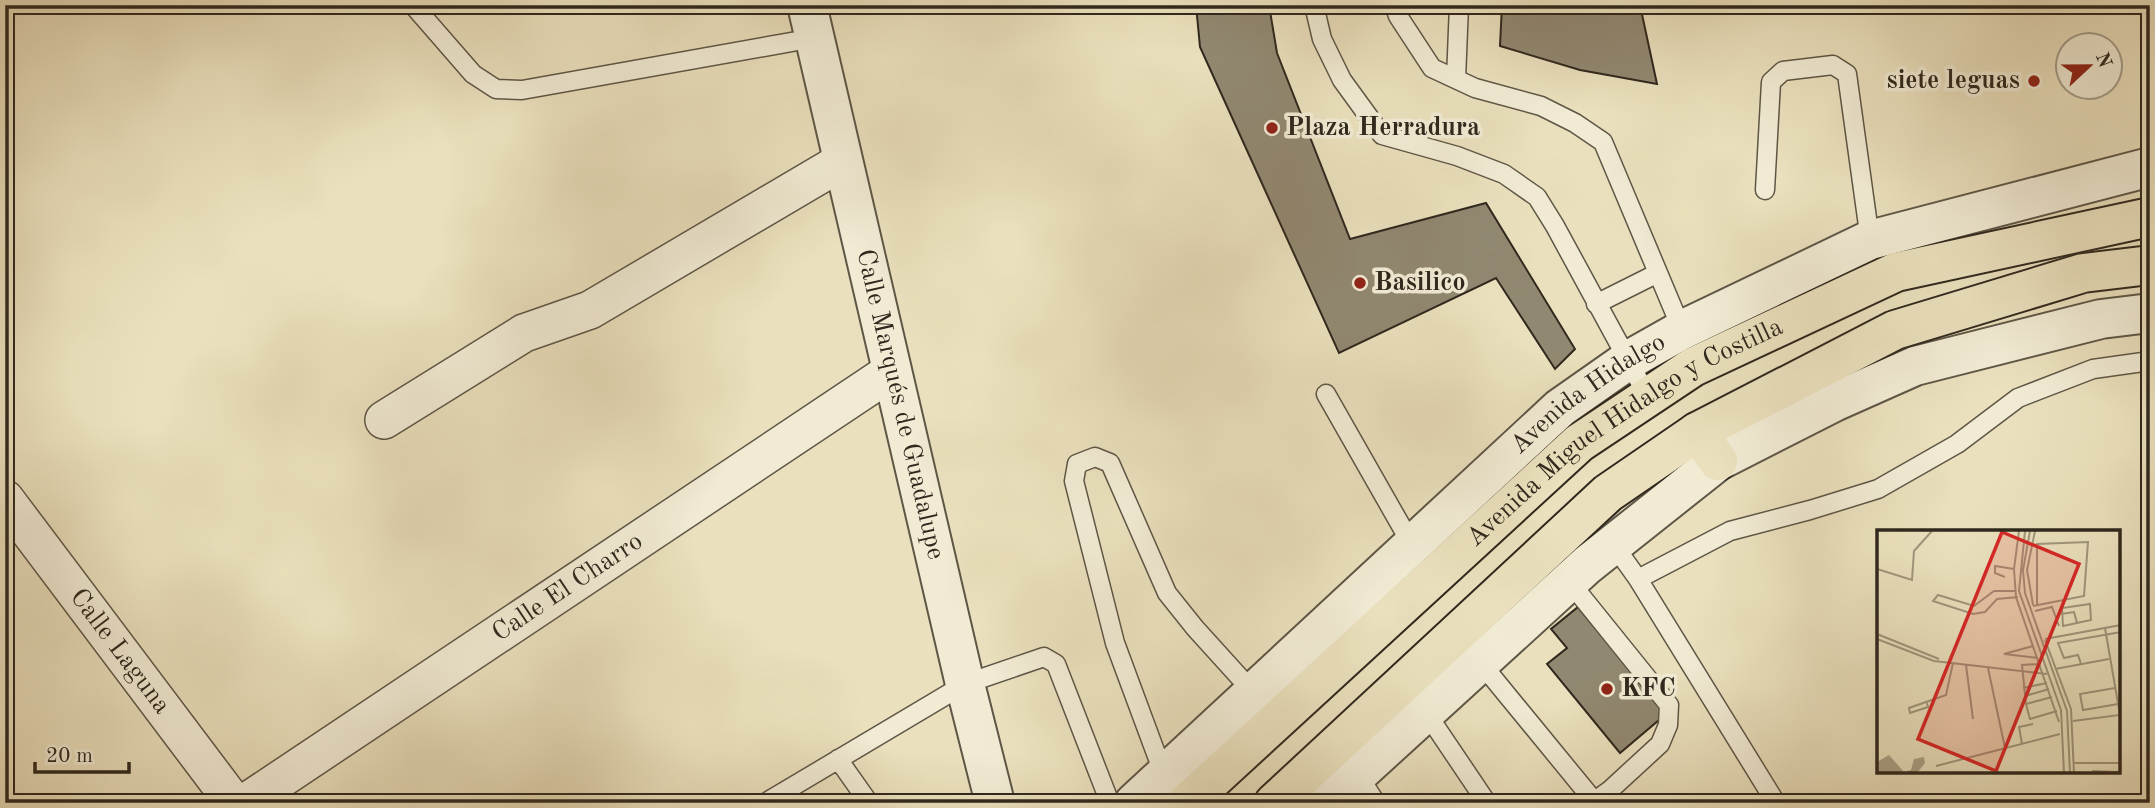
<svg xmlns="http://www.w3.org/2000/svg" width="2155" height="808" font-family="'Old Standard TT',serif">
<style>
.building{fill:#918871;stroke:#30281e;stroke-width:2}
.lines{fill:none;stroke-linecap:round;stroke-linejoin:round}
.service-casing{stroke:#5e5646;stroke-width:21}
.minor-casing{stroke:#5e5646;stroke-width:40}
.tertiary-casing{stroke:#5e5646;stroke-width:42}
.primary-casing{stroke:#30281e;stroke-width:42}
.service{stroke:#f1ebd4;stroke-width:18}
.minor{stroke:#f1ebd4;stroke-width:37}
.tertiary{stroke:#f1ebd4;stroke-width:38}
.primary{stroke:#eae0bd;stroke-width:38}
.poi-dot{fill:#8f2418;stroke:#f1ebd4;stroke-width:2.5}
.labels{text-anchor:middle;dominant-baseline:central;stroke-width:7;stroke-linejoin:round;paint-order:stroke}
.poi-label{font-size:26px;font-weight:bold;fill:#30281e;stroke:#f1ebd4;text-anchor:start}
.street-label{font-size:26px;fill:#30281e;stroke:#f1ebd4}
.inset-road{fill:none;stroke:#a0967d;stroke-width:2}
.view{fill:#d62828;fill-opacity:0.15;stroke:#d62828;stroke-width:3.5}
.inset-edge{fill:none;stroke:#30281e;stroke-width:3.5}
</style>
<rect width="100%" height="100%" fill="#eae0bd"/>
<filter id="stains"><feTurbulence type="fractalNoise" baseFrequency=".00286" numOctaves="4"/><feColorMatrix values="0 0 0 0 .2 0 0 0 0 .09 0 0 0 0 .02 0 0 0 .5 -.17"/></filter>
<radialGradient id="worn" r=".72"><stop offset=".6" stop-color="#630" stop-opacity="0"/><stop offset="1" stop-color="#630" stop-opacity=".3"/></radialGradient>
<!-- building -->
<path class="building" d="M1196,5H1269L1277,53L1350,239L1486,203L1575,349L1555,369L1496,278L1339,353L1200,47Z
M1502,5H1640L1657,84L1580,70L1500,46Z
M1578,607L1666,714L1620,753L1547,664L1567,648L1551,629Z"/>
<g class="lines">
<!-- service casing -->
<g class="service-casing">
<path id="service" d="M413,5L473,74L496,89L522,90L814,38
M1314,5L1322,39L1342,80L1382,135L1457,156L1504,174L1537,197L1555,226L1648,397
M1394,5L1398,16L1432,68L1475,88L1541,106L1575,123L1603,142L1682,330
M1456,79L1459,5
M1765,190L1771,82L1783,71L1833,65L1847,74L1870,240
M1596,304L1658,273
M1326,394L1412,545
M1613,544L1638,579L1776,803
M1638,579L1730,531L1810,510L1878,489L1957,444L2018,398L2093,369L2150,361
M1569,581L1669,705L1668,725L1660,744L1610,790L1592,803
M1480,662L1594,801
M1425,711L1487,803
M838,759L869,803
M1357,773L1376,803
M1164,775L1115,643L1074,481L1077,464L1095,457L1110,463L1167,593L1195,628L1253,692
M765,803L965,684L1044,657L1056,664L1110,803"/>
</g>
<!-- minor casing -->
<g class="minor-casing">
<g id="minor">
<path d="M384,420L524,333L590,310L843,161"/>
<path id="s1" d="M5,499L234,803"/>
<path id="s2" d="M245,803L892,371"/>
</g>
</g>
<!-- tertiary casing -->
<g class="tertiary-casing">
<g id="tertiary">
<path id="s3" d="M807,5L965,684L995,803"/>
<path id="s4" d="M1134,803L1560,408L1627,361L1682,330L1870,240L2150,167"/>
<path d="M1326,803L1587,565L1718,461L1834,402L1915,366L2101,319L2150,313"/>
</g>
</g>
<!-- primary casing -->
<g class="primary-casing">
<g id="primary">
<path d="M1697,432L1718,461"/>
<path id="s5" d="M1187,803L1579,443L1693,367L1896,272L2150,217"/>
<path d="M1274,803L1608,493L1697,432L1895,330L2083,273L2150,265"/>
</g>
</g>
<!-- service -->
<use href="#service" class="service"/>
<!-- minor -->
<use href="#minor" class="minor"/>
<!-- tertiary -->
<use href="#tertiary" class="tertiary"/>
<!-- primary -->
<use href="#primary" class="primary"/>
</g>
<!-- markers -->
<g class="poi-dot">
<circle cx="2034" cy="81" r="7"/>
<circle cx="1272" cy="128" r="7"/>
<circle cx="1360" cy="283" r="7"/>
<circle cx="1607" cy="689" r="7"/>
</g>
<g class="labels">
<!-- poi labels -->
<g class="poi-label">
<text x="2020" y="81" text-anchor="end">siete leguas</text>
<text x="1286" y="128">Plaza Herradura</text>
<text x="1374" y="283">Basilico</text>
<text x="1621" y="689">KFC</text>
</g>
<!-- street labels -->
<g class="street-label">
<text stroke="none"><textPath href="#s4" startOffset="612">Avenida Hidalgo</textPath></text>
<text stroke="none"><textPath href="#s3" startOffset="410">Calle Marqués de Guadalupe</textPath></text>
<text stroke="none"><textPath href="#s5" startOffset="576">Avenida Miguel Hidalgo y Costilla</textPath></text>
<text stroke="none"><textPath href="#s2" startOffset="388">Calle El Charro</textPath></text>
<text stroke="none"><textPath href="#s1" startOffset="191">Calle Laguna</textPath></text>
</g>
</g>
<!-- overview -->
<g transform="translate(1877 530)">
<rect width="243" height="243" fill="#eae0bd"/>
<path d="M12,225L27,242L34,240L37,229L47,227L48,233L40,243H0V232Z" fill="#aba187"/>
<path class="inset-road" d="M142,1L137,39L139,67L182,192M148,1L142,61L184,180L187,243M153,1L146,40L148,63L190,181L193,243M0,39L35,50L37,21L55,1M128,47L118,43V36L137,39M138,61H117L97,76L61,65L56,71L96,84L108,82L120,69L141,67M213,74L214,90L186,96L185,78ZM156,75L150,40L158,1M156,76L207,66L211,12L160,14V75M158,81L175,77L182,96M184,84L197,82L200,93M0,104L62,129M0,109L57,131L170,144M168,109L244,95M168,110L194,179L197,243M156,116L127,124L161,128M163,134L145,135L149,174L175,167M204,134L201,125L187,128L181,113L244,102M89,135L96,189M111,138L128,218M178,139L232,129M146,158L170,153M238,158L203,164L206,180L241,174M148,166L172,159M50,173L51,177L33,183L32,178L69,165L76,133M149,174L153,189L180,181M196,191L243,185L228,98M145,214L142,197L156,194M197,233H244M59,236L183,204M215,241L241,242"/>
<path class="view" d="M125,2L202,34L119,241L41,209Z"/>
<rect width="243" height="243" class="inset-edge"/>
</g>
<!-- margin -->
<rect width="2155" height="808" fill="none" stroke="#eae0bd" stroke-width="28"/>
<rect x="7" y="7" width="2141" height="794" fill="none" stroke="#30281e" stroke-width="3.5"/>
<rect x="14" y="14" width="2127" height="780" fill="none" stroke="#30281e" stroke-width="2"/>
<!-- north arrow -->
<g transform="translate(2089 66) rotate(68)"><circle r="33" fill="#f1ebd4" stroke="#a49d8b" stroke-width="2"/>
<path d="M0-5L12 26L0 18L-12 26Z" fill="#8f2418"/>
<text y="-10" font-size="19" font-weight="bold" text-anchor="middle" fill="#30281e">N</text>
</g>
<!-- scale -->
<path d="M35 762v10h94v-10" fill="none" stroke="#30281e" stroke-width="3.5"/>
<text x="46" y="762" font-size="21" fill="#30281e" stroke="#f1ebd4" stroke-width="5" paint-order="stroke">20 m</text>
<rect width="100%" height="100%" filter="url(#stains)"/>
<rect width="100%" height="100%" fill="url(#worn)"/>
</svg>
